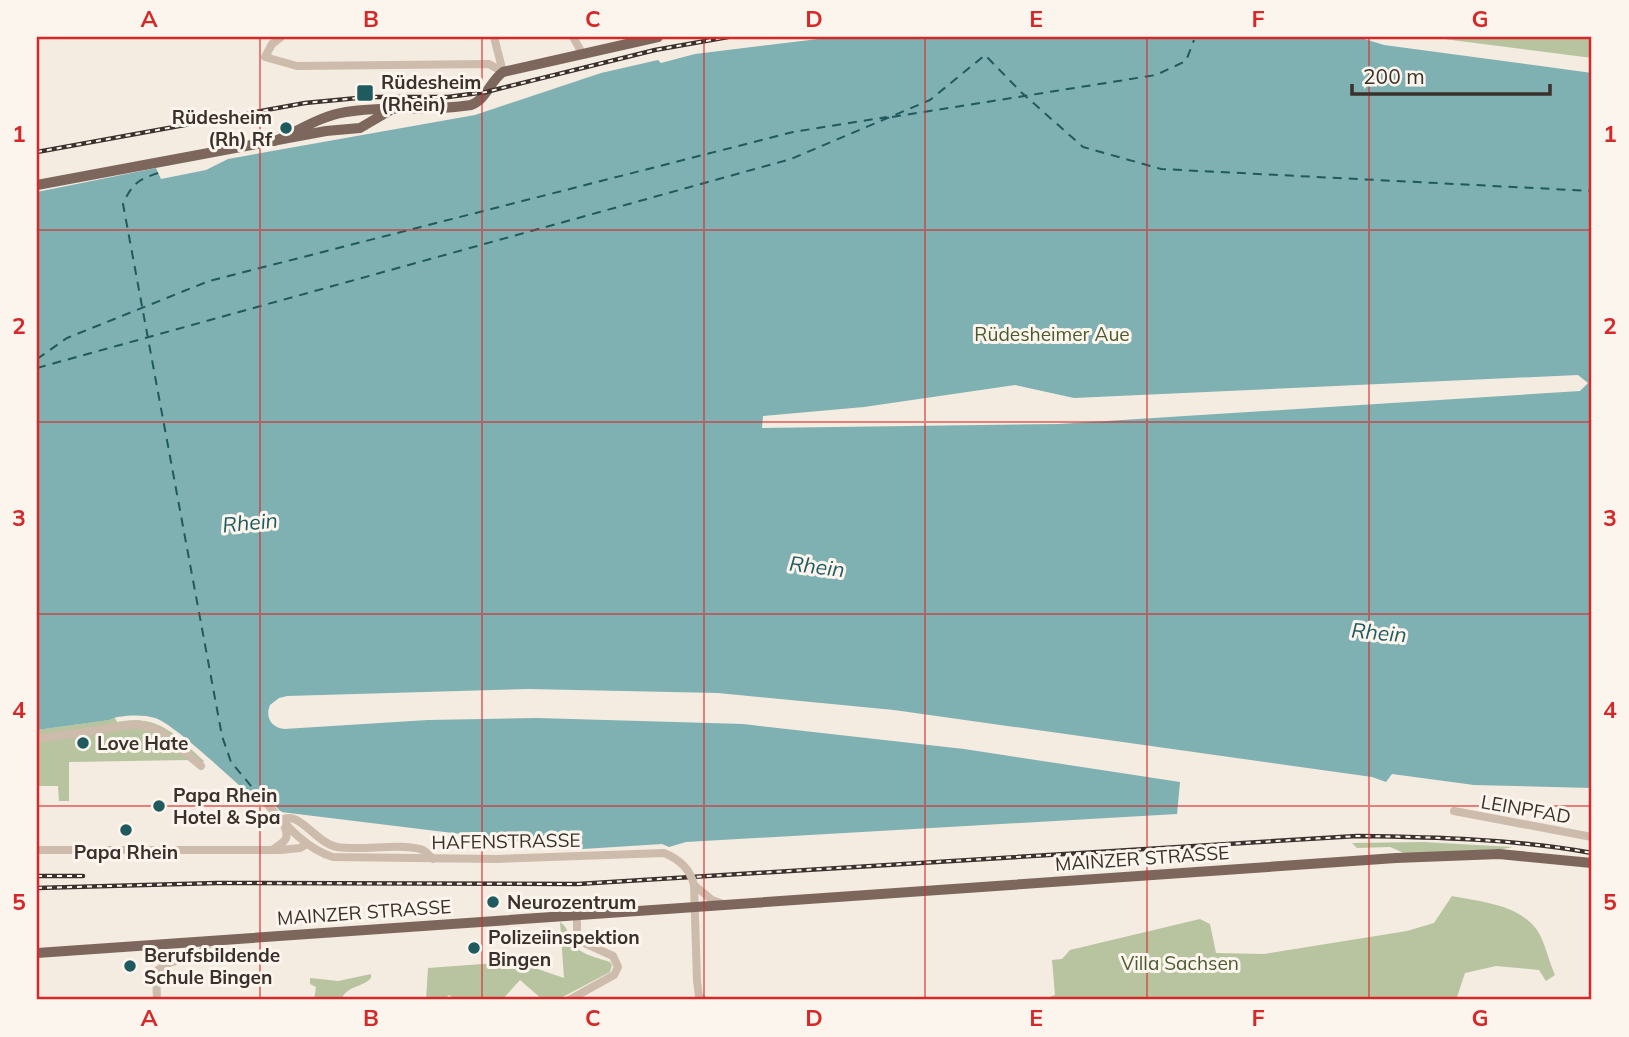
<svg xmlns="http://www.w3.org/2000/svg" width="1629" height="1037" font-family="Mulish,sans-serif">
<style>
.green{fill:#b8c4a0}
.water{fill:#7fb0b2;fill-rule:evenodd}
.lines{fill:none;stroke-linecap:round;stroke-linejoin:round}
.ferry{stroke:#1f5a5e;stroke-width:2;stroke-dasharray:9 7;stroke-linecap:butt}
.minor{stroke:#cdbbac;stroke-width:8}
.major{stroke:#7d675c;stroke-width:10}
.rail-casing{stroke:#3b302b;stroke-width:4.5}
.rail{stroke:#fbf5ee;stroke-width:2;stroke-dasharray:5;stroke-linecap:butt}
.minor-bridge{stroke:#cdbbac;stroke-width:8}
.grid{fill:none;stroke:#d62828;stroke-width:2;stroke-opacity:0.55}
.poi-dot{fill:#1f5a5e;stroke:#fbf5ee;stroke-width:2.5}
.labels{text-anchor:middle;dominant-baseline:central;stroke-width:6;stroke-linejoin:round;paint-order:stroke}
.poi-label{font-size:19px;font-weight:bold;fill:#3b302b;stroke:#fbf5ee;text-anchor:start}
.park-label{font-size:19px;fill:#4a5a2e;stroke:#fbf5ee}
.street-label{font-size:19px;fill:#3b302b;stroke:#fbf5ee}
.water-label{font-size:21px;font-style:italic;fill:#1f5a5e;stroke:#fbf5ee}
.neatline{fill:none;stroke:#d62828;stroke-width:2.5}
.grid-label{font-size:23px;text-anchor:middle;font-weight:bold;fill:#d62828}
</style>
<rect width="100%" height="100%" fill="#f4ebe1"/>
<!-- green -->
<path class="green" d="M1428,37H1592V58Z
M109,718H115L117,722C160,714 175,735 204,761L201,766L189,760L69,762V801H59L58,786H37V730L108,720Z
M1423,842L1513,847L1503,849L1406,854L1390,847L1357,848L1352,843Z
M1452,896C1481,902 1518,904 1537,930C1545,942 1549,962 1555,975L1546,981L1539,970L1496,966L1465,973L1456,1000H1048L1047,998L1055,995L1052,960L1062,959L1070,950L1200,919L1210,924L1216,953L1264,954L1407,931L1434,923Z
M560,922C568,927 567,933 571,940C578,955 596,957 610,962L612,965L610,972L557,1000H543L520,980L502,1000H492L489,998L486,1000H455L449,995L444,1000H426L428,968L510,962L520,963L564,978Z
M371,974V978C362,988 347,985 341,1000H314L316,987L310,984V978L338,981Z"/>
<!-- water -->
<path class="water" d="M835,37H960L962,39L1014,37H1358L1384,45L1592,73V788L1474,785L1392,774L1386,782L1372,777L894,710L718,693L529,689L287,696L279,698L270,705C265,717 271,727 284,729L428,720L537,718L743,724L964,749L1180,782L1177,814L686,842L669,847L662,844L583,849L281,812L262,791L252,797C235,782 173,723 155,718C143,714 117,715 109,720L37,730V192L156,168L161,179L206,170L228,159L475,115L601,73L658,60L661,63L695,54ZM1578,375L1588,383L1580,391L1059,424L762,428L763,416L864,407L1015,385L1074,398Z"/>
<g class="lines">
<!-- ferry -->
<path class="ferry" d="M892,117L1156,75L1186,61L1194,40
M158,173C137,180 132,184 123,204L222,736L231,762L256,792
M37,359L67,338L209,281L793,132L887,117
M37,368L791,159L930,100L985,55L1022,93L1083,147L1161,169L1592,191"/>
<!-- minor -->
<path class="minor" d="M281,37L272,44L265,57L297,66L489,64L503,72
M494,37L503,72
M573,37L582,53
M37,739L138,724L159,731L201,766
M257,793C279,816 302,848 333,857L496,859
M1454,811L1592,837
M282,820C300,810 314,842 337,847C362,851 398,843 420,849C425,850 429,855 433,859
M37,850H281L300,848L307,844
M272,850C285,841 291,840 283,823
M694,885L697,981L699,996L704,1000
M694,885L712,900L723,904
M157,1000L156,972C171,955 204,962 210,940
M569,1000L614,975L618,967L613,956L580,941L577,933V915"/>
<!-- major -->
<path class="major" d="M275,141C299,131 320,116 346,112C387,105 429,112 471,105C487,99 490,81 503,72L658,37
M37,185L326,131L360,128L389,111
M37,953L1396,858L1499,854L1592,863"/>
<!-- rail casing -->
<g class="rail-casing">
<path id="rail" d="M37,152L305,103L368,97H448L486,92L655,50L728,37
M37,876H83
M37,888L217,883L578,884L1357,836C1435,837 1515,839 1592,853"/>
</g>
<!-- rail -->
<use href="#rail" class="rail"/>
<!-- minor-bridge -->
<path class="minor-bridge" d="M496,859L664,853C679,859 690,868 694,885"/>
</g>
<!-- grid -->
<path class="grid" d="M260,37V1000M482,37V1000M704,37V1000M925,37V1000M1147,37V1000M1369,37V1000M37,230H1592M37,422H1592M37,614H1592M37,806H1592"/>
<!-- markers -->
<g class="poi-dot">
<rect x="356" y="84" width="18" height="18" rx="3.5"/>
<circle cx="286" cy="128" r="7"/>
<circle cx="83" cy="743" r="7"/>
<circle cx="159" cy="806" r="7"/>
<circle cx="126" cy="830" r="7"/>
<circle cx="493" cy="902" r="7"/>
<circle cx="474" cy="948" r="7"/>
<circle cx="130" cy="966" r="7"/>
</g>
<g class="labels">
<!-- poi labels -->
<g class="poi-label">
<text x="381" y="82">Rüdesheim<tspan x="381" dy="22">(Rhein)</tspan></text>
<text x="272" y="117" text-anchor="end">Rüdesheim<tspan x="272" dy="22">(Rh) Rf</tspan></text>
<text x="97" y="743">Love Hate</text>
<text x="173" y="795">Papa Rhein<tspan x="173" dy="22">Hotel &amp; Spa</tspan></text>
<text x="126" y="852" text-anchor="middle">Papa Rhein</text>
<text x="507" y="902">Neurozentrum</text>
<text x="488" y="937">Polizeiinspektion<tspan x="488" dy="22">Bingen</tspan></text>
<text x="144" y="955">Berufsbildende<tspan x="144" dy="22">Schule Bingen</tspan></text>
</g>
<!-- park labels -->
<g class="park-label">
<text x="1052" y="334">Rüdesheimer Aue</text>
<text x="1180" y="963">Villa Sachsen</text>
</g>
<!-- street labels -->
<g class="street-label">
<text transform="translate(1526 809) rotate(10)">LEINPFAD</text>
<text transform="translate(506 841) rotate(-1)">HAFENSTRASSE</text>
<text transform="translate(1142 858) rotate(-4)">MAINZER STRASSE</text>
<text transform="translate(364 912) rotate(-4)">MAINZER STRASSE</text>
</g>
<!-- water labels -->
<g class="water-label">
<text transform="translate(250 522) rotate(-5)">Rhein</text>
<text transform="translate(817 566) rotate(7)">Rhein</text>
<text transform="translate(1379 632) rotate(5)">Rhein</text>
</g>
</g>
<!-- border -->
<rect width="1629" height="1037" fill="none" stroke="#fbf5ee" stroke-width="77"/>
<!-- scale -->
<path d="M1352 84v10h198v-10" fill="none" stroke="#3b302b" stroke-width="3.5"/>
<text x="1363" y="84" font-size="21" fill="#3b302b" stroke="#fbf5ee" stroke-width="5" paint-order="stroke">200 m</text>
<rect x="38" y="38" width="1552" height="960" class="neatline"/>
<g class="grid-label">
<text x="149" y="27">A</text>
<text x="371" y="27">B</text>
<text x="593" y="27">C</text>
<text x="814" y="27">D</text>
<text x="1036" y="27">E</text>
<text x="1258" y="27">F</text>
<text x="1480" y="27">G</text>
<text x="19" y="142">1</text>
<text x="1610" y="142">1</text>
<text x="19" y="334">2</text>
<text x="1610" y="334">2</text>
<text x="19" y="526">3</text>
<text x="1610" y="526">3</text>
<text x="19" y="718">4</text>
<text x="1610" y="718">4</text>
<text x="19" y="910">5</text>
<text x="1610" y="910">5</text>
<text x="149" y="1026">A</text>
<text x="371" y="1026">B</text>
<text x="593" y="1026">C</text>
<text x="814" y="1026">D</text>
<text x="1036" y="1026">E</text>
<text x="1258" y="1026">F</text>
<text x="1480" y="1026">G</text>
</g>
</svg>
